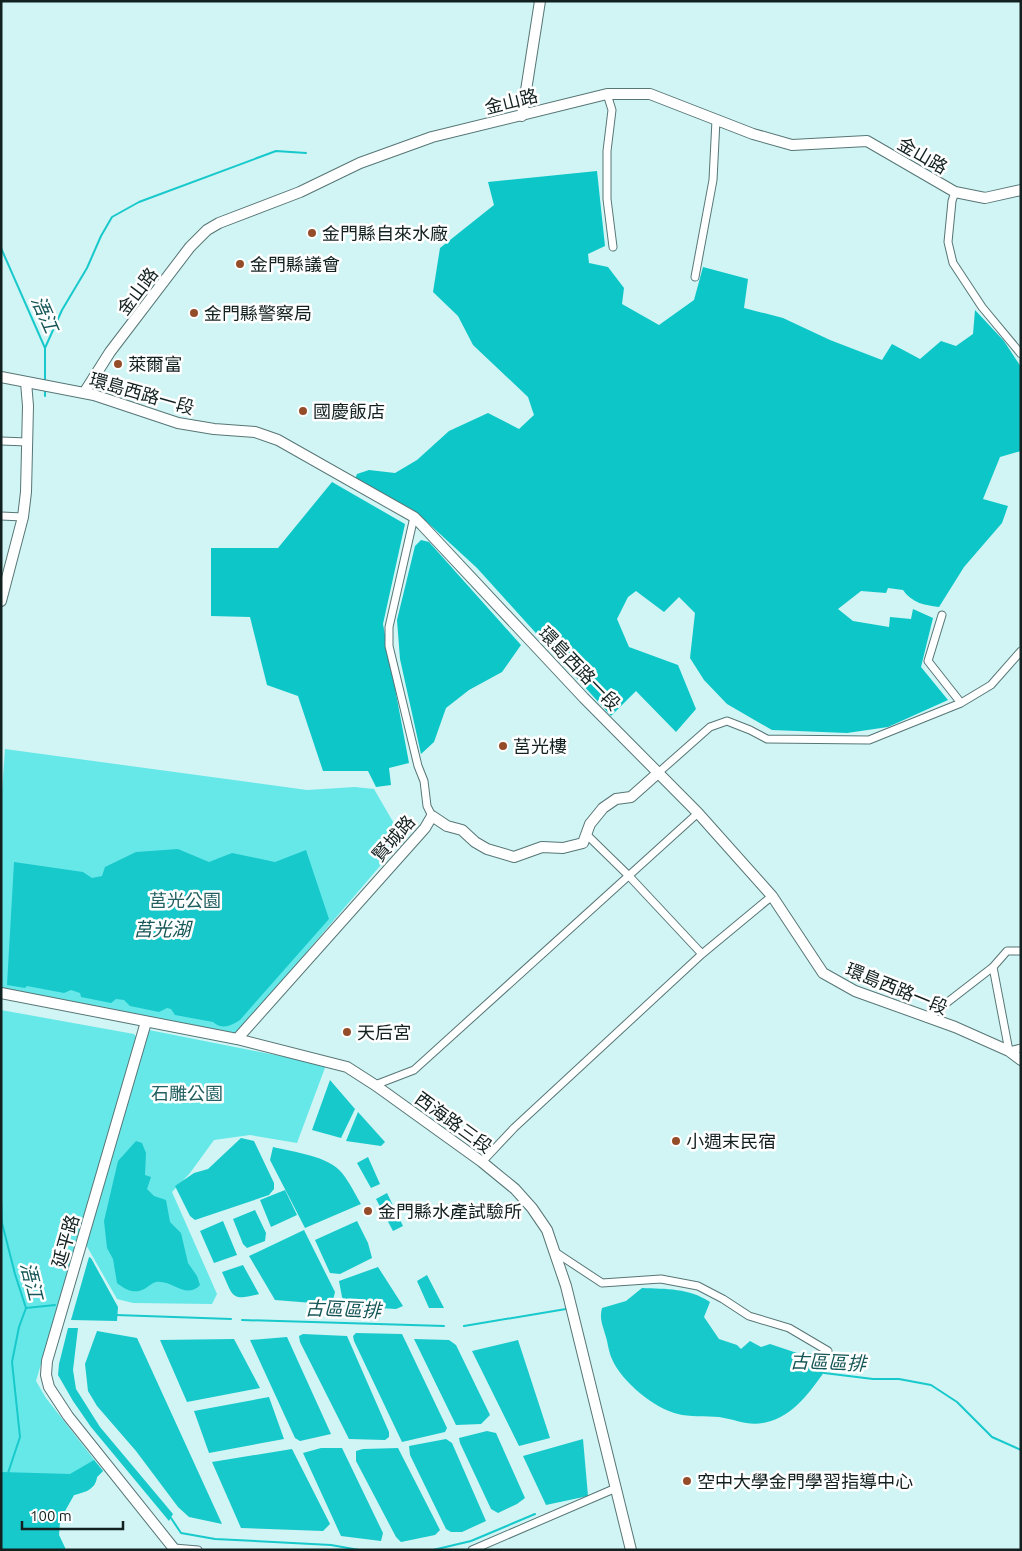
<svg xmlns="http://www.w3.org/2000/svg" width="1022" height="1551" font-family="Ubuntu,'Noto Sans TC',sans-serif">
<style>
.green{fill:#66e8e9}
.forest{fill:#0cc6c8}
.water{fill:#17c9cb}
.lines{fill:none;stroke-linecap:round;stroke-linejoin:round}
.stream{stroke:#17c9cb;stroke-width:2}
.street-casing{stroke:#577676;stroke-width:9}
.secondary-casing{stroke:#577676;stroke-width:12}
.street{stroke:#fff;stroke-width:7}
.secondary{stroke:#fff;stroke-width:10}
.poi-dot{fill:#944d28;stroke:#fff;stroke-width:2}
.labels{text-anchor:middle;dominant-baseline:central;stroke-width:5;stroke-linejoin:round;paint-order:stroke}
.street-label{font-size:18px;fill:#132020;stroke:#fff}
.poi-label{font-size:18px;fill:#132020;stroke:#fff;text-anchor:start}
.park-label{font-size:18px;fill:#215f60;stroke:#fff}
.water-label{font-size:19px;font-style:italic;fill:#165657;stroke:#fff}
</style>
<rect width="100%" height="100%" fill="#d1f4f4"/>
<!-- green -->
<path class="green" d="M5,749L307,790L355,787L374,789L403,839L235,1036L1,990V805Z
M1,1010L134,1034L137,1038L36,1381L46,1398L103,1471L97,1477C95,1490 85,1492 74,1495L60,1519L59,1535L66,1550H1Z
M149,1030L326,1065L297,1143L250,1135L214,1140L190,1173L172,1192L217,1294L212,1304L133,1303L117,1299L85,1243Z"/>
<!-- forest -->
<path class="forest" d="M597,171L605,246L588,254L589,263L608,267L624,288L622,304L659,325L694,300L703,267L748,279L744,308L783,318L830,340L882,360L892,344L920,359L941,341L956,346L973,334L975,310L1004,341L1021,367V451L1000,457L983,499L1008,506L1002,523L964,567L939,607C924,605 912,603 903,590L888,588L886,593L861,591L838,609L853,621L889,627L890,617L911,619L913,609L933,618L921,667L948,700L888,727L847,733L772,730L727,704L704,680L690,658L695,613L679,597L664,612L636,591L628,597L617,619L629,647L678,665L696,709L676,732L636,691L611,716L477,568L415,511L355,479L357,474L369,470L395,473L417,460L449,431L488,413L519,429L534,415L528,397L473,345L458,316L433,292L440,248L494,205L488,182Z
M332,482L405,524L383,624L409,763L389,768L391,785L376,787L368,771H323L298,696L267,685L250,617L211,616V548H278Z
M421,540L429,542L521,645L502,672L469,690L446,708L434,742L421,754L400,659L397,620L415,546Z"/>
<!-- water -->
<path class="water" d="M178,849L209,862L232,853L275,862L306,850L329,919L240,1020C231,1026 222,1030 213,1022L175,1015L171,1009L167,1008L159,1012L130,1006L124,1000L116,999L111,1003L81,997L80,993L71,990L64,993L27,986L25,988L7,985L14,862L83,872L92,878L102,876L105,867L136,852Z
M330,1080L355,1109L341,1138L312,1130Z
M358,1112L385,1142L381,1146L346,1141Z
M241,1138L254,1141L274,1183V1189L269,1195L195,1220L190,1216L175,1186L194,1173L208,1169Z
M136,1141L142,1143L146,1153L145,1175L151,1177L147,1189L154,1196L166,1200L170,1222L181,1233L188,1263L197,1276L200,1285C186,1300 173,1280 156,1282C152,1283 149,1286 146,1288C135,1295 126,1290 117,1283L113,1259L107,1248L104,1221L118,1161Z
M273,1147C293,1152 329,1156 342,1173C350,1183 355,1194 361,1204L305,1228L270,1160Z
M368,1157L380,1184L371,1188L357,1163Z
M285,1190L297,1215L271,1227L260,1200Z
M387,1193L403,1226L393,1231L376,1199Z
M255,1210L266,1233L265,1241L247,1248L243,1244L233,1219Z
M223,1221L237,1255L214,1263L200,1231Z
M357,1221L368,1243L372,1258L340,1274L330,1273L315,1240Z
M304,1230L335,1292L333,1300L325,1304L275,1300L249,1256Z
M89,1257L91,1258L118,1307L117,1321L71,1320Z
M243,1265L259,1294C231,1302 233,1296 222,1272Z
M378,1267L403,1306L396,1309L346,1306L342,1297L339,1281Z
M427,1275L444,1308H429L417,1281Z
M642,1288C666,1289 689,1288 710,1302L704,1317L719,1339L737,1345L741,1349L750,1341L761,1347L770,1344L800,1354L811,1353L823,1359L828,1367C812,1388 798,1412 771,1421C750,1428 739,1420 719,1417C707,1416 688,1417 678,1414C655,1409 621,1381 612,1359C609,1353 608,1344 606,1337C603,1326 599,1319 602,1308L626,1301Z
M68,1328H78L73,1370L76,1389L100,1427L173,1514L169,1521L91,1427L73,1401L58,1375L59,1364Z
M97,1331L137,1338L222,1524L189,1517L178,1507L136,1451L97,1406L88,1391L85,1364Z
M356,1333L402,1334L447,1428L445,1432L402,1442L354,1341L353,1336Z
M303,1334L347,1336L389,1432V1437L385,1440L349,1439L300,1342L299,1336Z
M287,1337L331,1434L300,1441L295,1438L250,1340Z
M234,1339L260,1388L187,1402L160,1340Z
M414,1339L449,1340L456,1345L490,1415L481,1424L456,1425Z
M518,1340L550,1438L519,1446L472,1351Z
M269,1397L284,1439L209,1453L194,1411Z
M487,1431L496,1433L525,1498L517,1504L498,1513L491,1509L460,1443L459,1438Z
M446,1439L452,1443L486,1521L462,1532H451L446,1529L410,1455L409,1446Z
M583,1439L588,1496L546,1505L523,1456Z
M321,1448H342L383,1533L381,1541L341,1536L303,1453Z
M398,1448L440,1530L435,1535L401,1542L396,1537L356,1461V1451L363,1449Z
M292,1449L330,1524L323,1531L241,1528L212,1462Z
M94,1460L103,1471L97,1477C95,1490 85,1492 74,1495L60,1520L59,1535L66,1550H1V1472L70,1474Z"/>
<g class="lines">
<!-- stream -->
<path class="stream" d="M1,248L45,348V381
M45,348L62,310L87,268L101,236L112,217L139,202L276,151L306,153
M45,396V388
M1,1199L2,1223L15,1274L26,1308L19,1327L12,1362L20,1437L8,1473
M26,1308L55,1305
M116,1315L231,1319
M242,1320L444,1326
M464,1326L566,1309
M824,1373L873,1379H899L931,1385L957,1402L992,1437L1021,1450
M171,1518L181,1533L215,1539L331,1545L359,1550
M433,1550L471,1541L535,1514"/>
<!-- street casing -->
<g class="street-casing">
<path id="street" d="M607,94L612,110L607,151V199L613,247
M955,192L952,201L948,242L953,263L982,307L1021,354
M695,277L713,180L716,120
M1,441L27,442
M1,516L23,517
M414,517L389,627V646L418,766L424,781L427,806L432,816
M942,615L928,661L961,703
M658,773L710,727L727,721L750,730L767,739L869,740L961,703L991,685L1021,651
M586,834L629,876L702,954
M993,967L1007,951H1021
M927,1018L993,967L1009,1051L1021,1048
M375,1085L414,1070L698,813
M482,1162L514,1128L702,954L772,896
M555,1252L602,1283L661,1279L698,1286L723,1299L749,1316L789,1328L828,1351
M174,1548L198,1550
M472,1550L616,1488"/>
</g>
<!-- secondary casing -->
<g class="secondary-casing">
<path id="secondary" d="M522,116L540,1
M1,377L94,395L178,423L214,429L255,432L278,440L414,517L422,525L584,698L698,813L772,896L823,973L855,991L955,1027L1009,1051L1021,1060
M84,393L110,352L190,247L207,230L219,223L300,192L360,163L432,137L607,94H650L753,134L792,145L867,141L955,192L985,198L1021,190
M1,601L23,517L26,492L28,406L26,382
M1,993L237,1039L347,1067L375,1085L482,1162L515,1189L532,1208L547,1230L566,1286L631,1550
M146,1022L47,1361L46,1375L49,1387L68,1416L175,1550
M237,1039L425,828L432,816L447,826L462,830L475,842L487,849L514,857L542,847L563,848L583,843L590,824L603,808L616,799L631,797L658,773"/>
</g>
<!-- street -->
<use href="#street" class="street"/>
<!-- secondary -->
<use href="#secondary" class="secondary"/>
</g>
<!-- markers -->
<g class="poi-dot">
<circle cx="312" cy="233" r="5"/>
<circle cx="240" cy="264" r="5"/>
<circle cx="194" cy="313" r="5"/>
<circle cx="118" cy="364" r="5"/>
<circle cx="303" cy="411" r="5"/>
<circle cx="503" cy="746" r="5"/>
<circle cx="347" cy="1032" r="5"/>
<circle cx="676" cy="1141" r="5"/>
<circle cx="368" cy="1211" r="5"/>
<circle cx="687" cy="1481" r="5"/>
</g>
<g class="labels">
<!-- street labels -->
<g class="street-label">
<text transform="translate(511 101) rotate(-14)">金山路</text>
<text transform="translate(923 155) rotate(30)">金山路</text>
<text transform="translate(137 291) rotate(-53)">金山路</text>
<text transform="translate(142 393) rotate(16)">環島西路一段</text>
<text transform="translate(580 668) rotate(46)">環島西路一段</text>
<text transform="translate(393 838) rotate(-49)">賢城路</text>
<text transform="translate(897 988) rotate(22)">環島西路一段</text>
<text transform="translate(454 1122) rotate(36)">西海路三段</text>
<text transform="translate(65 1241) rotate(-74)">延平路</text>
</g>
<!-- poi labels -->
<g class="poi-label">
<text x="322" y="233">金門縣自來水廠</text>
<text x="250" y="264">金門縣議會</text>
<text x="204" y="313">金門縣警察局</text>
<text x="128" y="364">萊爾富</text>
<text x="313" y="411">國慶飯店</text>
<text x="513" y="746">莒光樓</text>
<text x="357" y="1032">天后宮</text>
<text x="686" y="1141">小週末民宿</text>
<text x="378" y="1211">金門縣水產試驗所</text>
<text x="697" y="1481">空中大學金門學習指導中心</text>
</g>
<!-- park labels -->
<g class="park-label">
<text x="185" y="900">莒光公園</text>
<text x="187" y="1093">石雕公園</text>
</g>
<!-- water labels -->
<g class="water-label">
<text transform="translate(45 314) rotate(66)">浯江</text>
<text x="162" y="929">莒光湖</text>
<text transform="translate(32 1281) rotate(76)">浯江</text>
<text transform="translate(343 1309) rotate(2)">古區區排</text>
<text transform="translate(828 1362) rotate(2)">古區區排</text>
</g>
</g>
<!-- border -->
<rect width="1022" height="1551" fill="none" stroke="#132020" stroke-width="5"/>
<!-- scale -->
<path d="M22 1521v8h101v-8" fill="none" stroke="#132020" stroke-width="2.5"/>
<text x="30" y="1521" font-size="15" fill="#132020" stroke="#ffffff" stroke-width="4" paint-order="stroke">100 m</text>
</svg>
